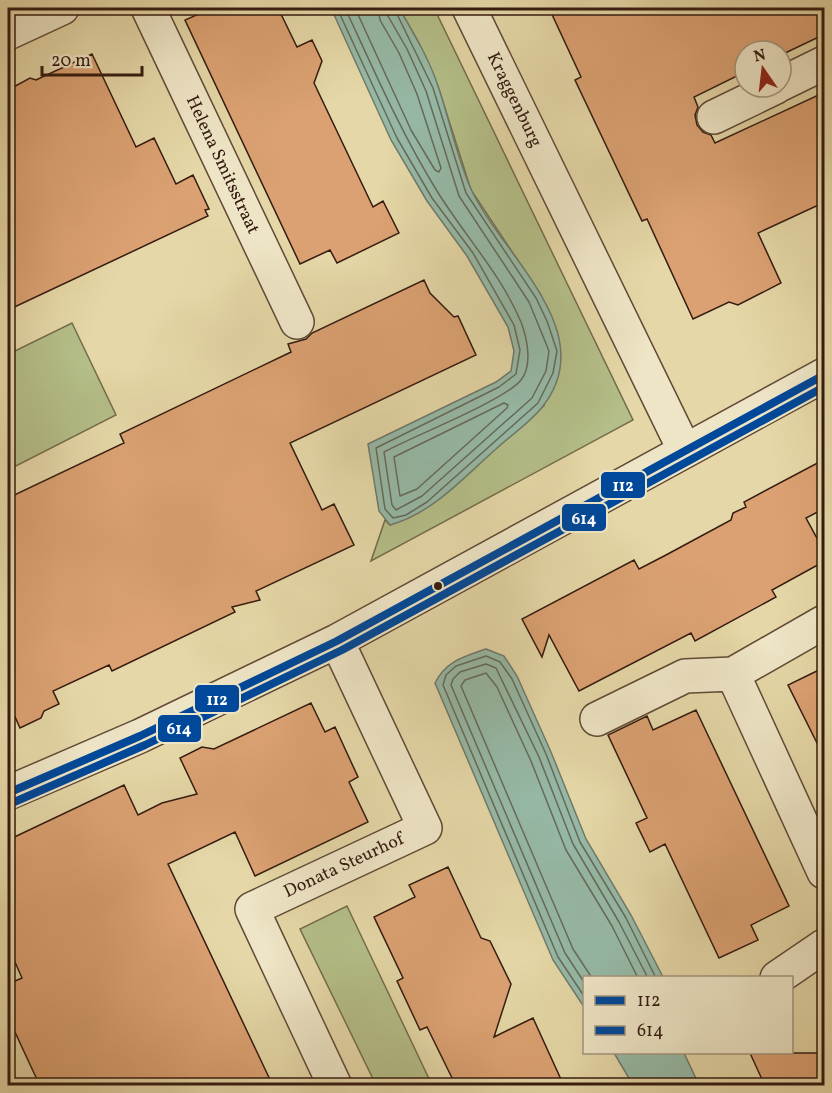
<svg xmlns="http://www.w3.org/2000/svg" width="832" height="1093" font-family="Vollkorn,serif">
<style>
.green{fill:#b4be88;stroke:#746c4c;stroke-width:1.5}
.water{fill:#96baa7;stroke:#6f7a6b;stroke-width:1.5}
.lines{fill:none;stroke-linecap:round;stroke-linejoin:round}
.shore{stroke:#656a5c;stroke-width:1.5}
.building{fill:#dba172;stroke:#341b10;stroke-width:1.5}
.minor-casing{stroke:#604a36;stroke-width:36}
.minor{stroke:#eee5c6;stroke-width:33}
.bus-1-casing{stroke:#eee5c6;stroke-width:12}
.bus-2-casing{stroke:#eee5c6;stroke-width:12}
.bus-1{stroke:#004899;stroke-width:8}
.bus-2{stroke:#004899;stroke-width:8}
.bus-dot{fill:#341b10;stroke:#eee5c6;stroke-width:2}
.labels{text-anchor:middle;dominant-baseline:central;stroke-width:4.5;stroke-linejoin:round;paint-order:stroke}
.street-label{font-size:18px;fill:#341b10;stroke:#eee5c6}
.line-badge{stroke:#eee5c6;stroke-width:2}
.badge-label{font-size:16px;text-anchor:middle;font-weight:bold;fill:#fff}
</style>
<rect width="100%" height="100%" fill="#e5d7a7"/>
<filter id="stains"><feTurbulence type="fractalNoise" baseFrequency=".00333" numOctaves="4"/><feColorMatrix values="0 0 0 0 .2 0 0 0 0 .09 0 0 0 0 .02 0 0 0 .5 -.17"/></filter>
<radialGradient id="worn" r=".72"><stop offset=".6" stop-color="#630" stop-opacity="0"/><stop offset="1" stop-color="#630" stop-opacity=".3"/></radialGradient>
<!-- green -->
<path class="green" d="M399,8H434L633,420L371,561L385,520L390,525L544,406L541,295L471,190L438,86L419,43Z
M72,323L116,415L8,470V336L15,351Z
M347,906L432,1085H376L300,929Z"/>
<!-- water -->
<path class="water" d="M331,8H399C414,34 430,60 439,89C450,122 457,158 471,189C500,253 602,331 543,406C531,422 511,435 496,449C463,478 433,513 390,525L379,511L368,444L496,382L511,371L514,351L508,327L467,256L427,201L391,140Z
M486,649L504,656L517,676L551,752L586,839L631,915L663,977L584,978V1007L553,960L435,683C446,661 463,657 486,649Z
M614,1053H684L699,1085H633Z"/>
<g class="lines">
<!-- shore -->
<path class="shore" d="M337,8L397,138L432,198L473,253L514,325L520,350L516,374L499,387L376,448L385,509L393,518L406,515L427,502L538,403L553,373L557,351L547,321L536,298L466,193L433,88L394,8
M345,8C374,70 401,133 437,191C464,235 501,274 521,322C527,338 533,365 521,380C504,401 413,436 384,452L392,505L396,510L422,496L532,398L546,371L549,351L529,302L459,196L426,91L407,49L388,16L387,8
M355,8L411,130L435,170L439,172L441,168L417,94L399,53L380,20L378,8
M504,403L508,405L507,408L417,489L400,496L394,457Z
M592,978L573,949L461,686L465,680L486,673L497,687L531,761L566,850L612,926L638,978
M584,982L565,953L451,685L453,679L460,672L486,664L496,668L539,757L573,844L619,922L648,978
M584,996L558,957L443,685L446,675L456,666L486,656L500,662L512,679L546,754L580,842L626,918L656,978"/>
</g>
<!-- building -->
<path class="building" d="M212,8H278L297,47L312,40L322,61L314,83L373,207L383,201L399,233L337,263L330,250L300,264L185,20Z
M549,8H825V34L781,55V51H745V72L694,97L698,107L695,115L697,125L703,132L711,135L715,143L825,92V202L758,233L781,283L738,305L729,302L693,319L647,219L642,221L575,80L581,77Z
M92,54L136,147L154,138L176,184L193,175L209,209L205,210L208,216L8,310V90L30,78L36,80Z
M424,280L430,293L454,317L458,316L476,355L290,443L322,510L334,504L354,545L256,591L260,600L232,607L235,612L112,671L109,665L53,691L59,704L44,711L41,718L20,728L8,701V498L124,443L120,434L291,352L288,344L306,339L312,333Z
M825,459V508L806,518L825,553V561L772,590L776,597L695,641L691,633L579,691L549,635L542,657L522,619L634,560L639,569L666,555L731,520L733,513L746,507L744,502Z
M825,667V759L788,685Z
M311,703L325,732L335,727L358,777L349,782L368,822L255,876L235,832L168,864L273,1086H40L8,1017V984L22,978L8,946V840L124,785L138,815L162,803L197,794L180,758L202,747L214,749Z
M696,710L789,906L751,925L758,940L719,958L665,844L650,852L636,823L647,818L608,735L647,716L653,730Z
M448,867L481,938L490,941L511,984L494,1037L533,1018L564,1086H456L427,1027L420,1030L397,981L403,978L374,917L415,897L409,885Z
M750,1053H825V1086H765Z"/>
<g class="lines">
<!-- minor casing -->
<g class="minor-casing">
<path id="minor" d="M148,8L297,322
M469,8L685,451
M8,33L62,8
M781,84L824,63
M714,117L776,87
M824,622L733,674L824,872
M597,719L685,676L733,674
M8,793L140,736L337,641L824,375
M777,978L824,946
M335,1086L252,909L425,828L337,641"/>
</g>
<!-- minor -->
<use href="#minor" class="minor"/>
<!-- bus-1 casing -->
<g class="bus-1-casing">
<path id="bus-1" d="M8,793L140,736L337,641L824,375"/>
</g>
<!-- bus-2 casing -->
<g class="bus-2-casing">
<path id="bus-2" d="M12,803L145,745L342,650L824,387"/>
</g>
<!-- bus-1 -->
<use href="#bus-1" class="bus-1"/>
<!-- bus-2 -->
<use href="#bus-2" class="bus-2"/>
</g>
<!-- markers -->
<circle class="bus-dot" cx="438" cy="586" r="5"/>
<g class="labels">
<!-- street labels -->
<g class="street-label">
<text transform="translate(514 100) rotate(64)">Kraggenburg</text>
<text transform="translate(222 165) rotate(65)">Helena Smitsstraat</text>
<text transform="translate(344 866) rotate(-25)">Donata Steurhof</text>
</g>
</g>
<g class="line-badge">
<rect x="600" y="471" width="46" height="28" rx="6" fill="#004899"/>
<rect x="561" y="503" width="46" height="29" rx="6" fill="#004899"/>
<rect x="194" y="684" width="46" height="29" rx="6" fill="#004899"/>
<rect x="157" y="714" width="45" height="29" rx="6" fill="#004899"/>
</g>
<g class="badge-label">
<text x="623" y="491">112</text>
<text x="584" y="524">614</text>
<text x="217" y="705">112</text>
<text x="179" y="734">614</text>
</g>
<!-- margin -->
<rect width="832" height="1093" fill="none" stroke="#e5d7a7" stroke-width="30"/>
<rect x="9" y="9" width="814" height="1075" fill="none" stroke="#341b10" stroke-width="3"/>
<rect x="15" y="15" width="802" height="1063" fill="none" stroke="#341b10" stroke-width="1.5"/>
<!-- legend -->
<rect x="583" y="976" width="210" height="78" fill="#eee5c6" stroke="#a4947d" stroke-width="1.5"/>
<rect x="595" y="996" width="30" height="9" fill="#004899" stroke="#a4947d" stroke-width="1.5"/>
<text x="637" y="1006" font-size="18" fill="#341b10">112</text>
<rect x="595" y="1026" width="30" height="9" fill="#004899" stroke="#a4947d" stroke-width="1.5"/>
<text x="637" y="1036" font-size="18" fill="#341b10">614</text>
<!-- north arrow -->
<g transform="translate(763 69) rotate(346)"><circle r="28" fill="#eee5c6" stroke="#a4947d" stroke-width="1.5"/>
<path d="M0-4.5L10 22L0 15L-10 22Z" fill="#8f2418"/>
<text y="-9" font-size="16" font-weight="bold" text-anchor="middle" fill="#341b10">N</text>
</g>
<!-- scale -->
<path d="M42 66v9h100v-9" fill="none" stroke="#341b10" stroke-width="3"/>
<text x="51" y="66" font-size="18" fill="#341b10" stroke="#eee5c6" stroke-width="4.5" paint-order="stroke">20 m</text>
<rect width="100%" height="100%" filter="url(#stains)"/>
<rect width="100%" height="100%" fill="url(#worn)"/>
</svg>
